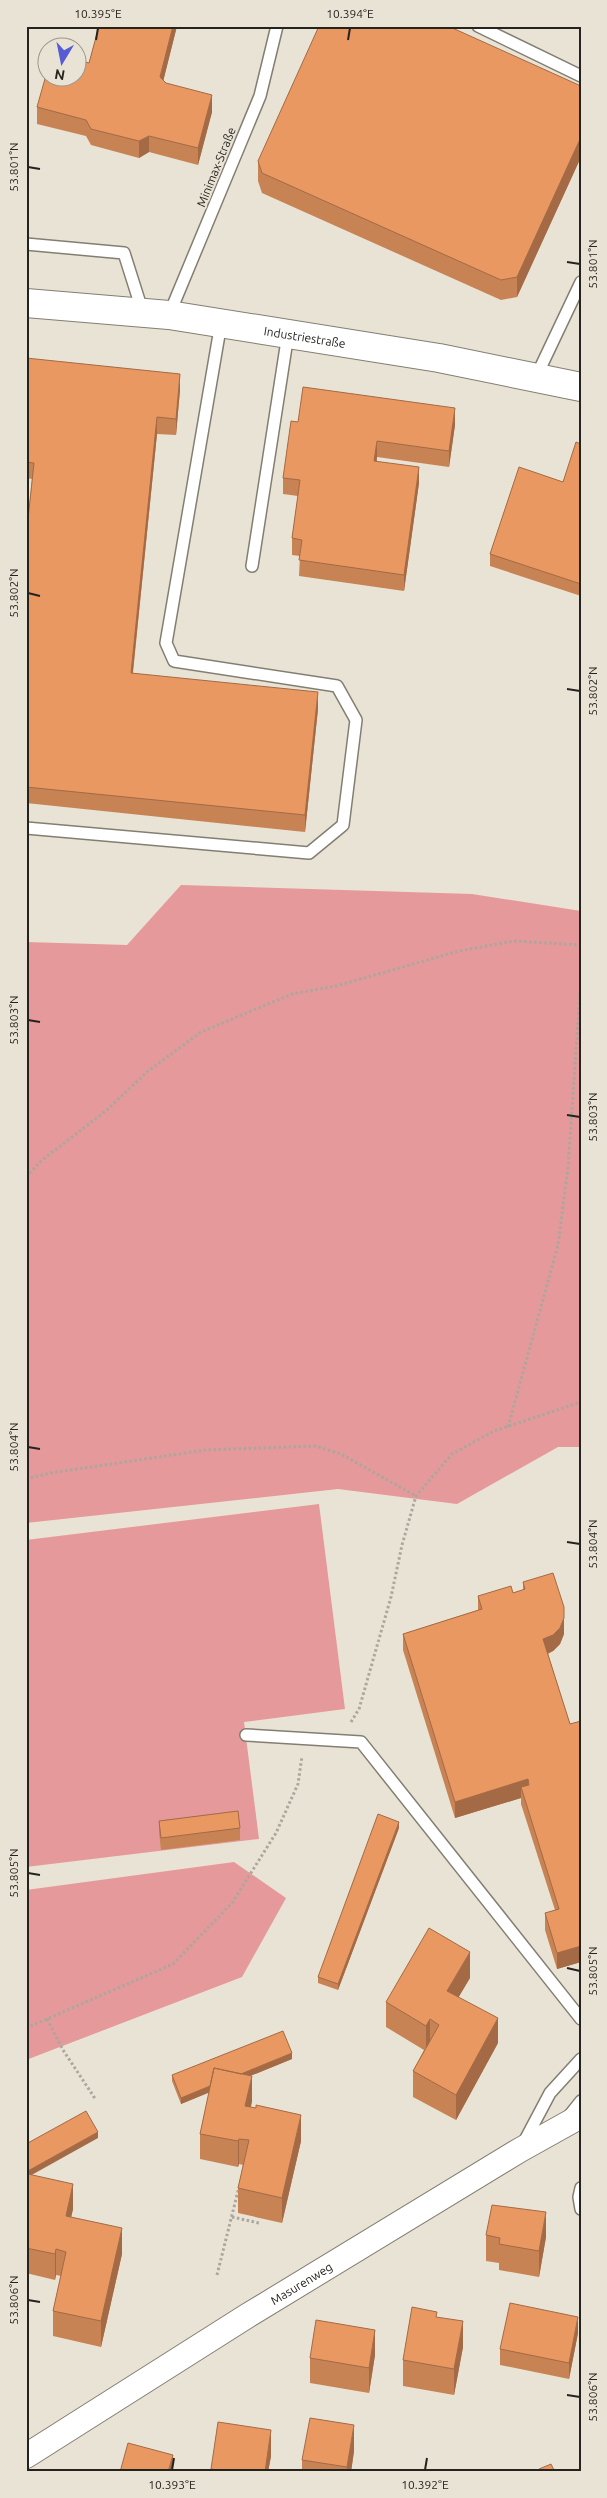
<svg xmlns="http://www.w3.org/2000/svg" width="607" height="2498" font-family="Ubuntu,sans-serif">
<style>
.green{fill:#e6999a}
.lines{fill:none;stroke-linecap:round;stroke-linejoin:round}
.lane-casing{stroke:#837e72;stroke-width:14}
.street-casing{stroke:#837e72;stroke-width:26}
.secondary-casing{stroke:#837e72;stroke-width:30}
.path{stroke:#aca79c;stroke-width:3;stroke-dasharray:2.5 2.5;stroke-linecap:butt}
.lane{stroke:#fff;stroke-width:11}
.street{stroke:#fff;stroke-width:24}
.secondary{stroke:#fff;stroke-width:28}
.wall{fill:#c88354}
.shaded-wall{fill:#a36a45}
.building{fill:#e99862;stroke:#a36a45}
.ticks{fill:none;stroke:#25231e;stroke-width:2}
.labels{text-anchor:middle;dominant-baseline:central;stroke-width:4;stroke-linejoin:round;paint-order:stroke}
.street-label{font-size:12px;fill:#25231e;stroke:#e9e3d5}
.neatline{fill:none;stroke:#25231e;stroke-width:2}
.ticks-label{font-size:12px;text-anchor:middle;fill:#25231e}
</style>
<rect width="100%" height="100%" fill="#e9e3d5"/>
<!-- green -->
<path class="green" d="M181,885L472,894L581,911V1447H558L457,1504L338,1489L26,1523V942L127,945Z
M319,1504L345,1709L244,1722L259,1839L26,1867V1540Z
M234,1862L286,1898L242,1977L26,2060V1890Z"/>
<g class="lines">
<!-- lane casing -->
<g class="lane-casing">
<path id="lane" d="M478,26L581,76
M26,244L124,253L143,313
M169,315L260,96L277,26
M536,377L581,282
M252,566L288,334
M26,828L309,853L343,825L356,720L337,686L174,661L166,643L221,323
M246,1735L361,1742L581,2019
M569,2116L581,2101
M523,2144L550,2093L581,2059
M581,2188L579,2197L581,2209"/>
</g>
<!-- street casing -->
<g class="street-casing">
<g id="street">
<path id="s1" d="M26,2456L247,2316L520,2150L581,2116"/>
</g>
</g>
<!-- secondary casing -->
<g class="secondary-casing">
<g id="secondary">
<path id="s2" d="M26,303L169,315L439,358L581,387"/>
</g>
</g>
<!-- path -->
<path class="path" d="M26,1177L41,1161L107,1110L148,1071L201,1032L292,994L336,986L459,951L514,941L581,945
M508,1427L558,1245L568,1168L581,979
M26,1479L50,1473L206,1450L316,1446L341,1454L416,1496
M351,1722L359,1709L391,1597L402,1545L416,1496L452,1454L494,1431L581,1402
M47,2019L63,2050L96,2100
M26,2028L173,1964L232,1903L276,1833L298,1784L302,1756
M232,2217L259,2223
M217,2275L239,2187"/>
<!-- lane -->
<use href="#lane" class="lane"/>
<!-- street -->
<use href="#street" class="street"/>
<!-- secondary -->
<use href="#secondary" class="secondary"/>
</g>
<!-- wall -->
<path class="wall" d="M99,26H177L163,81L166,83L212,112L198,165L149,152L139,158L91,145L86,136L37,124V107L89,63Z
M581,86V157L517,297L501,300L262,193L258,181V161Z
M26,358L180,390L176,435L157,434L133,673L318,709L305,832L26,803V537L32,479L26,478Z
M298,422L455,425L449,467L377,457V461L419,483L404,591L299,576L300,556L292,555V538L298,496L283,494V478Z
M581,444V596L490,566V554L563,482Z
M523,1582L564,1634L560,1644L553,1651L548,1654L570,1724L581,1721V1962L557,1969L545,1930V1913L555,1910L521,1804V1798L455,1818L403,1650V1634L478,1610V1596L513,1593L523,1590Z
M159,1821L240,1828V1840L161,1850L159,1832Z
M399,1828L338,1990L318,1983V1977Z
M470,1978L458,1997L498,2043L456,2120L413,2097V2071L424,2050L386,2027V2002Z
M292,2059L250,2076L252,2101L251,2107L301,2141L282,2223L238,2213V2188L243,2165L239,2164L238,2167L200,2159V2134L209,2092L181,2104L172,2081V2075Z
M98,2138L32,2175L73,2209L71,2217L122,2254L101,2347L53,2336V2311L61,2276L56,2275L55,2280L26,2273L27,2178Z
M486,2235L546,2237L539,2277L499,2270V2263L486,2261Z
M437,2317L463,2347L454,2395L403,2386V2360Z
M578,2333L569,2379L500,2365V2349Z
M375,2355L369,2393L310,2383V2358Z
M354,2451L351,2472H302V2460Z
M271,2456L268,2472H211V2469Z"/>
<!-- shaded-wall -->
<path class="shaded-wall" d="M173,26H177L160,94V77Z
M212,95V112L198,165V148Z
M149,136V152L139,158V141Z
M581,137V157L517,297V277Z
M180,374V390L176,435V419Z
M455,408V425L449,467V451Z
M157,417V434L131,689V673Z
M377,441V457L374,477V461Z
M419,467V483L404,591V575Z
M318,692V709L305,832V815Z
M564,1618V1634L560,1644L553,1651L543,1655V1639Z
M528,1779V1796L521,1787V1798L455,1818V1802Z
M399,1822V1828L338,1990V1984Z
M581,1946V1962L557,1969V1953Z
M470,1952V1978L447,2017V1991Z
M498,2018V2043L456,2120V2095Z
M430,2019V2045L426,2051V2026Z
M292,2053V2059L181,2104V2098Z
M252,2076V2101L245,2131V2106Z
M301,2115V2141L282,2223V2198Z
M98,2132V2138L26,2178V2172Z
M239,2139V2164L238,2167V2141Z
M73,2184V2209L66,2241V2216Z
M546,2212V2237L539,2277V2251Z
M122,2228V2254L101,2347V2321Z
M56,2249V2275L55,2280V2254Z
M578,2317V2333L569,2379V2363Z
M463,2321V2347L454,2395V2369Z
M375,2330V2355L369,2393V2368Z
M354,2425V2451L351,2472H347V2467Z
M271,2430V2456L268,2472H265Z
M173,2455V2472H168Z"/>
<!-- building -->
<path class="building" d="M99,26H173L160,77L166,83L212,95L198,148L149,136L139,141L91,129L86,120L37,107L48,68V78H78V60L89,63Z
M319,26H448L581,86V137L517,277L501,280L262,173L258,161Z
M26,358L180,374L176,419L157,417L131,673L318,692L305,815L26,787V538L34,463L26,462Z
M303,387L455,408L449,451L377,441L374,461L419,467L404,575L299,560L302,540L292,538L300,480L283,478L291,421L298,422Z
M576,442L581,444V584L490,554L519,467L563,482Z
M553,1573L564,1607V1618L560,1628L553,1635L543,1639L570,1724L581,1721V1946L557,1953L545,1913L559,1909L521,1787L529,1785L528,1779L455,1802L403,1634L482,1609L478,1596L511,1586L513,1593L525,1589L523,1582Z
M238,1811L240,1828L161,1838L159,1821Z
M378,1814L399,1822L338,1984L318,1977Z
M429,1928L470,1952L447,1991L498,2018L456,2095L413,2071L439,2025L430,2019L426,2026L386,2002Z
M283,2031L292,2053L241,2074L214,2068L210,2086L181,2098L172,2075Z
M214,2068L252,2076L245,2106L256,2108V2105L301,2115L282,2198L238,2188L249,2140L239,2139L238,2141L200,2134Z
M86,2111L98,2132L26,2172V2144Z
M28,2174L73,2184L66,2216L122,2228L101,2321L53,2311L66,2252L56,2249L55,2254L26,2248V2180Z
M492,2205L546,2212L539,2251L499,2244L500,2238L486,2235Z
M510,2303L578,2317L569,2363L500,2349Z
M412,2307L437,2312L436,2317L463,2321L454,2369L403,2360Z
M316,2320L375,2330L369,2368L310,2358Z
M310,2418L354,2425L347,2467L302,2460Z
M218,2422L271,2430L265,2472H229L211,2469Z
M128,2443L173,2455L168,2472H120Z
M551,2464L555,2472H541L539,2469Z"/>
<!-- ticks -->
<path class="ticks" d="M96,40L98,28M348,40L350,28M28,167L40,169M567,262L580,264M28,593L40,596M567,689L580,691M28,1020L40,1022M567,1115L580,1117M28,1447L40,1449M567,1542L580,1544M28,1873L40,1875M567,1968L580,1971M28,2300L40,2302M567,2395L580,2397M172,2470L174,2458M425,2470L427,2458"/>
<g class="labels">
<!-- street labels -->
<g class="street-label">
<text transform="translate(216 167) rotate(-68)">Minimax-Straße</text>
<text stroke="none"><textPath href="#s2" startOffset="281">Industriestraße</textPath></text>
<text stroke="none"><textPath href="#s1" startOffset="325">Masurenweg</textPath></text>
</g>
</g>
<!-- border -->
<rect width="607" height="2498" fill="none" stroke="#e9e3d5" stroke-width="55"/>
<!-- north arrow -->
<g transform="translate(62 62) rotate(190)"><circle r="24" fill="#e9e3d5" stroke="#9b968c"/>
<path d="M0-4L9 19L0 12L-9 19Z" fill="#565cd3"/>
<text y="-8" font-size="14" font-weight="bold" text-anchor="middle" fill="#25231e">N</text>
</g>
<rect x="28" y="28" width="552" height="2442" class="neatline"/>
<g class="ticks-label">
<text x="98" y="18">10.395°E</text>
<text x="350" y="18">10.394°E</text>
<text transform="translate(14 167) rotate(-90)" y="4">53.801°N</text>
<text transform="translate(593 264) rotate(-90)" y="4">53.801°N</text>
<text transform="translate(14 593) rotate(-90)" y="4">53.802°N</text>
<text transform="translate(593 691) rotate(-90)" y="4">53.802°N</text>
<text transform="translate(14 1020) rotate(-90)" y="4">53.803°N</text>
<text transform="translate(593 1117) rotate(-90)" y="4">53.803°N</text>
<text transform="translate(14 1447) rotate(-90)" y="4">53.804°N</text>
<text transform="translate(593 1544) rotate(-90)" y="4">53.804°N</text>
<text transform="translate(14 1873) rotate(-90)" y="4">53.805°N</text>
<text transform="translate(593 1971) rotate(-90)" y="4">53.805°N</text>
<text transform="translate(14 2300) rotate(-90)" y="4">53.806°N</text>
<text transform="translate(593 2397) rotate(-90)" y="4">53.806°N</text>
<text x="172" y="2489">10.393°E</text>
<text x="425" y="2489">10.392°E</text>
</g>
</svg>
